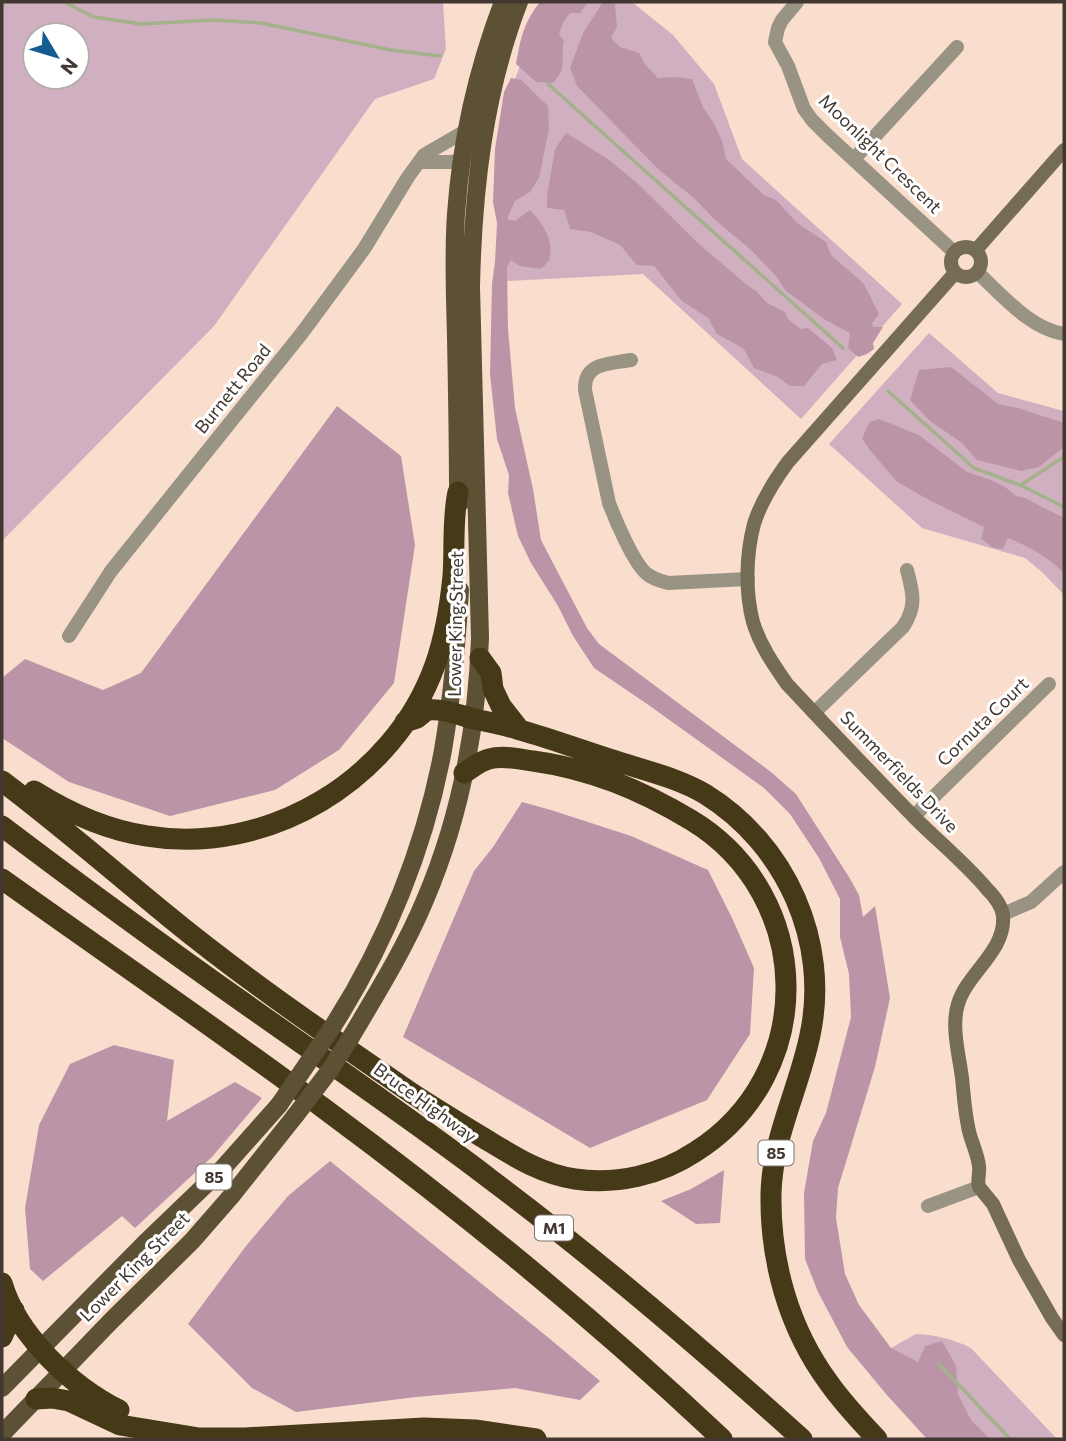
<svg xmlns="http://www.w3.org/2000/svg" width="1066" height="1441" viewBox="0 0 1066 1441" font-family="Commissioner,sans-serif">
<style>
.green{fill:#d0b0c0;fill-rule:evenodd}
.forest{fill:#bc94a8}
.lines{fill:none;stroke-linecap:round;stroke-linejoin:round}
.stream{stroke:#a4b18b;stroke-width:3.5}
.street{stroke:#999383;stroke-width:14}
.secondary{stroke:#756c55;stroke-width:14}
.primary{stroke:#5c5134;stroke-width:18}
.highway{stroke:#463917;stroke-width:21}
.primary-bridge{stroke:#5c5134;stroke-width:18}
.labels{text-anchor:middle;stroke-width:6;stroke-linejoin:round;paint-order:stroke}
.shield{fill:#fff;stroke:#7b746f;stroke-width:2}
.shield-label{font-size:16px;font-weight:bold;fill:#433831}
.street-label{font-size:18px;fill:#433831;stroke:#fff}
</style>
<rect width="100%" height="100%" fill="#f9decd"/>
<!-- green -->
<path class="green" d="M 2,2 L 443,2 L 446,49 L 434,79 L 375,99 L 214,326 L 2,541 ZM 35,35 L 77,35 L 77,77 L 35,77 Z
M 545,2 L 632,2 L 673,35 L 714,84 L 742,159 L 902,304 L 801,419 L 643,274 L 506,281 L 494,185 L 515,79 Z
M 929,333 L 998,393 L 1064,411 L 1064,595 L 1043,573 L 1025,558 L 922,528 L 829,444 Z
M 916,1334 C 936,1335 953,1339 971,1348 L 1057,1439 L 977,1439 L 891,1348 Z"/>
<!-- forest -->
<path class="forest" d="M 540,2 L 588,2 L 580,13 L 570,13 L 564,21 L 559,34 L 564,41 C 560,59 568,67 553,83 L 536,82 L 516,64 C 521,37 523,24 540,2 Z
M 603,2 L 611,2 L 615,4 L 617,27 L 611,38 L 620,47 L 639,53 L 645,64 L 658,78 L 675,77 L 692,79 L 703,107 L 713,122 L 722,140 L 726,159 L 764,195 L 776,200 L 797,223 L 826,242 L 831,255 L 864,284 L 879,314 L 872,323 L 873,327 L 883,327 L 873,343 L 874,349 L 867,354 L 858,357 L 848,348 L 850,333 L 827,321 L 786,291 L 776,276 L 750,249 L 715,220 L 694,198 L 659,170 L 577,86 L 570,68 L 583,33 Z
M 511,78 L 521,80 L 548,106 L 549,129 L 539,178 L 530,192 L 515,201 L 507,219 L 515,221 L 530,210 C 542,222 555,241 549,260 C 548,262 543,267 541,269 L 520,266 L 511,260 L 507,267 L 508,329 L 515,408 L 533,489 L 541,540 L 587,628 L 599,644 L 771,772 L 796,794 L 849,877 L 859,895 L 863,917 L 875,906 L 890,998 L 875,1067 L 838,1188 L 836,1218 L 845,1274 L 859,1305 L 891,1348 L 918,1362 L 925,1346 L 942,1341 L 956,1366 L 958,1394 L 971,1420 L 990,1439 L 927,1439 L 886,1394 L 847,1347 L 818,1292 L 805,1259 L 804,1193 L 813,1141 L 826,1113 L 851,1017 L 849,974 L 840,937 L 840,899 L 819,858 L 790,814 L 764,788 L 650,706 L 594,668 L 573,636 L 558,606 L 531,563 L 518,536 L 508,493 L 509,475 L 497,439 L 490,374 L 492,284 L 495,262 L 497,223 L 493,202 L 495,149 L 504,92 Z
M 566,133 L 608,159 L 636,182 L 699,244 L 748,286 L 756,291 L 767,303 L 785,312 L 788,319 L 801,329 L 808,328 L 832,348 L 837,360 L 822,364 L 804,386 L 790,386 L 776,376 L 754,368 L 744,349 L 717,334 L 708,318 L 682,301 L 654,266 L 637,265 L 620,245 L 591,232 L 570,229 L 564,210 L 547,208 L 547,196 L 555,149 Z
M 951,367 L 998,404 L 1018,408 L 1064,423 L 1064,447 L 1039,467 L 1021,471 L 977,460 L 962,443 L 930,421 L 910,400 L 919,370 Z
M 337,406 L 401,456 L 415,545 L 394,683 L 339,750 L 275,790 L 170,816 L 69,782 L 2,738 L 2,678 L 25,659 L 103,690 L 141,673 Z
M 879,419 L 919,435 L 967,472 L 991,480 L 1005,487 L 1016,496 L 1025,498 L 1064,518 L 1064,573 C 1047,556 1030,547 1008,538 L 1003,549 L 994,548 L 981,539 L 984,527 L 929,500 L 896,481 L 869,449 L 862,438 L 870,422 Z
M 522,802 L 551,810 L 631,836 L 708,870 L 733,920 L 754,968 L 750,1034 L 707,1100 L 590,1148 L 403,1037 L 474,871 L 493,847 Z
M 114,1045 L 174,1060 L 167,1121 L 235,1082 L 262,1098 L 212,1157 L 135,1228 L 122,1216 L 43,1281 L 30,1269 L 25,1208 L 39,1125 L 70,1064 Z
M 330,1161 L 550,1339 L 600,1381 L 580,1400 L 515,1388 L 416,1397 L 296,1412 L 252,1388 L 188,1324 L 246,1246 L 288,1196 Z
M 724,1170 L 720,1223 L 696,1224 L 661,1201 L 691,1189 Z"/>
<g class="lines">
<!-- stream -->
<path class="stream" d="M 64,2 L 94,17 L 141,24 L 214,20 L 261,23 L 391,50 L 440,56
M 548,84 L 843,348
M 888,391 L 974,468 L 1020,485 L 1064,507
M 1022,484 L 1064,457
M 939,1364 L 1010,1439"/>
<!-- street -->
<path class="street" d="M 797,2 L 782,20 L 778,28 L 775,42 L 788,66 L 804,109 L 812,120 L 827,135 L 954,252
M 854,159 L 957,47
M 420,162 L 449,162 L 462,161 L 468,155
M 977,272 C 1002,295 1029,328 1064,334
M 631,360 C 609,364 584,362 585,390 L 609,503 C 615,519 634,564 647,574 C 653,579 661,581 668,583 L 748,579
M 69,636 L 111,571 L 302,333 L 364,249 L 408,177 L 424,155 L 467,130
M 814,713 L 903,627 C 917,606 913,593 907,570
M 914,816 L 1049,684
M 1003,914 L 1031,902 L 1064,872
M 928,1206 L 979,1187"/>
<!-- secondary -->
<path class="secondary" d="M951 262a15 15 0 1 1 30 0a15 15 0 1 1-30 0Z
M 976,250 L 1064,150
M 955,273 L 788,462 C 774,481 761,501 754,524 C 746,554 745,592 753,622 C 760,645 773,664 787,684 C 829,729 872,774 915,818 C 939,842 965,863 987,889 C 994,896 1002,906 1003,916 C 1006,951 967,973 958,1004 C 951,1027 959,1054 962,1078 C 964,1097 965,1117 970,1135 C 973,1145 978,1156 979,1166 C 980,1173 977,1180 979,1187 L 993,1204 L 1019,1260 L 1052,1318 L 1064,1335"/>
<!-- primary -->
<path class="primary" d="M 460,503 L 458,492 C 458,440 457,389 456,337 C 455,296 453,255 456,214 C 461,142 477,70 503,2
M 333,1026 C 386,943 425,847 443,750 C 452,697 457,643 460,590
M 351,1037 C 377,993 405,948 425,900 C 460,818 477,727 480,638 L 471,287 C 473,190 484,93 519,2
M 2,1388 L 144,1244 L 223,1168 L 279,1105
M 2,1434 L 111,1321 L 192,1241 L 233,1194 L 295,1116"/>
<!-- highway -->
<path class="highway" d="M 480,658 L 491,673 L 493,689 L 501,706 L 519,729
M 405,722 L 417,718 L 427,710 C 443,708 459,715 474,719 C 489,722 505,725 520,730 C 552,739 584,751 616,761 C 646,771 678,778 705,794 C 786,844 830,942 810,1035 C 799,1089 772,1138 771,1194 C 770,1262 789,1329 829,1383 C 843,1403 860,1421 877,1439
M 2,781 C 59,824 113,871 168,916 C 246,980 330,1037 413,1094 C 436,1109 459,1123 482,1137 C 512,1155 540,1174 575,1179 C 617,1185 660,1175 695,1152 C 819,1074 815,895 691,820 C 641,790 591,769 533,761 C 519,759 503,755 489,759 C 480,761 472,768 464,773
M 34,791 C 69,813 106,830 147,836 C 268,856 394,780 435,665 C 445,637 450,606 453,576 C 455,548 452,520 458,492
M 2,826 C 85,889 169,950 254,1010 C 333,1066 413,1120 490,1179 C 598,1260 701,1348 802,1439
M 2,879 C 110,956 220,1031 326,1110 C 464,1212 597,1321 722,1439
M 2,1283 C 17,1335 71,1386 119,1410
M 2,1337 L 14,1310
M 36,1399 L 52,1398 L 69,1401 L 120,1425 L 199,1438 L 245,1438 L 424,1428 L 475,1430 L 536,1439"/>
<!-- primary-bridge -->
<path class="primary-bridge" d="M 279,1105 L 333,1026
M 295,1116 L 330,1070 L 351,1037"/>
</g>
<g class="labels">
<!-- shield labels -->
<g class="shield">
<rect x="758.5" y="1140.5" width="35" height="25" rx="5"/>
<rect x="196.5" y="1164.5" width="35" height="25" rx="5"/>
<rect x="535" y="1215.5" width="38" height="25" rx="5"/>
</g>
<g class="shield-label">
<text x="776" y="1159">85</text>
<text x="214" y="1183">85</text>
<text x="554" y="1234">M1</text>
</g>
<!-- street labels -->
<g class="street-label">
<text transform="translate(880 154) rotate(44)" y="6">Moonlight Crescent</text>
<text transform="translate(233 389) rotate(-51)" y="6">Burnett Road</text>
<text transform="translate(456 624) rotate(-89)" y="6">Lower King Street</text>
<text transform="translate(983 722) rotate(-44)" y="6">Cornuta Court</text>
<text transform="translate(899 772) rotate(46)" y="6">Summerfields Drive</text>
<text transform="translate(425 1103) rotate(36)" y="6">Bruce Highway</text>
<text transform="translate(135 1267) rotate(-45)" y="6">Lower King Street</text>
</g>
</g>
<!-- border -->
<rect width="1066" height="1441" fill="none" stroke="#433831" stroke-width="7"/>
<!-- north arrow -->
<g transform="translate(56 56) rotate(128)"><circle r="33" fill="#ffffff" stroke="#b4afad" stroke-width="2"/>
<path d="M0-5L12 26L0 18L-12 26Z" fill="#155d91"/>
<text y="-10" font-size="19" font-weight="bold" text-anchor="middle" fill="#433831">N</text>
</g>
</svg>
